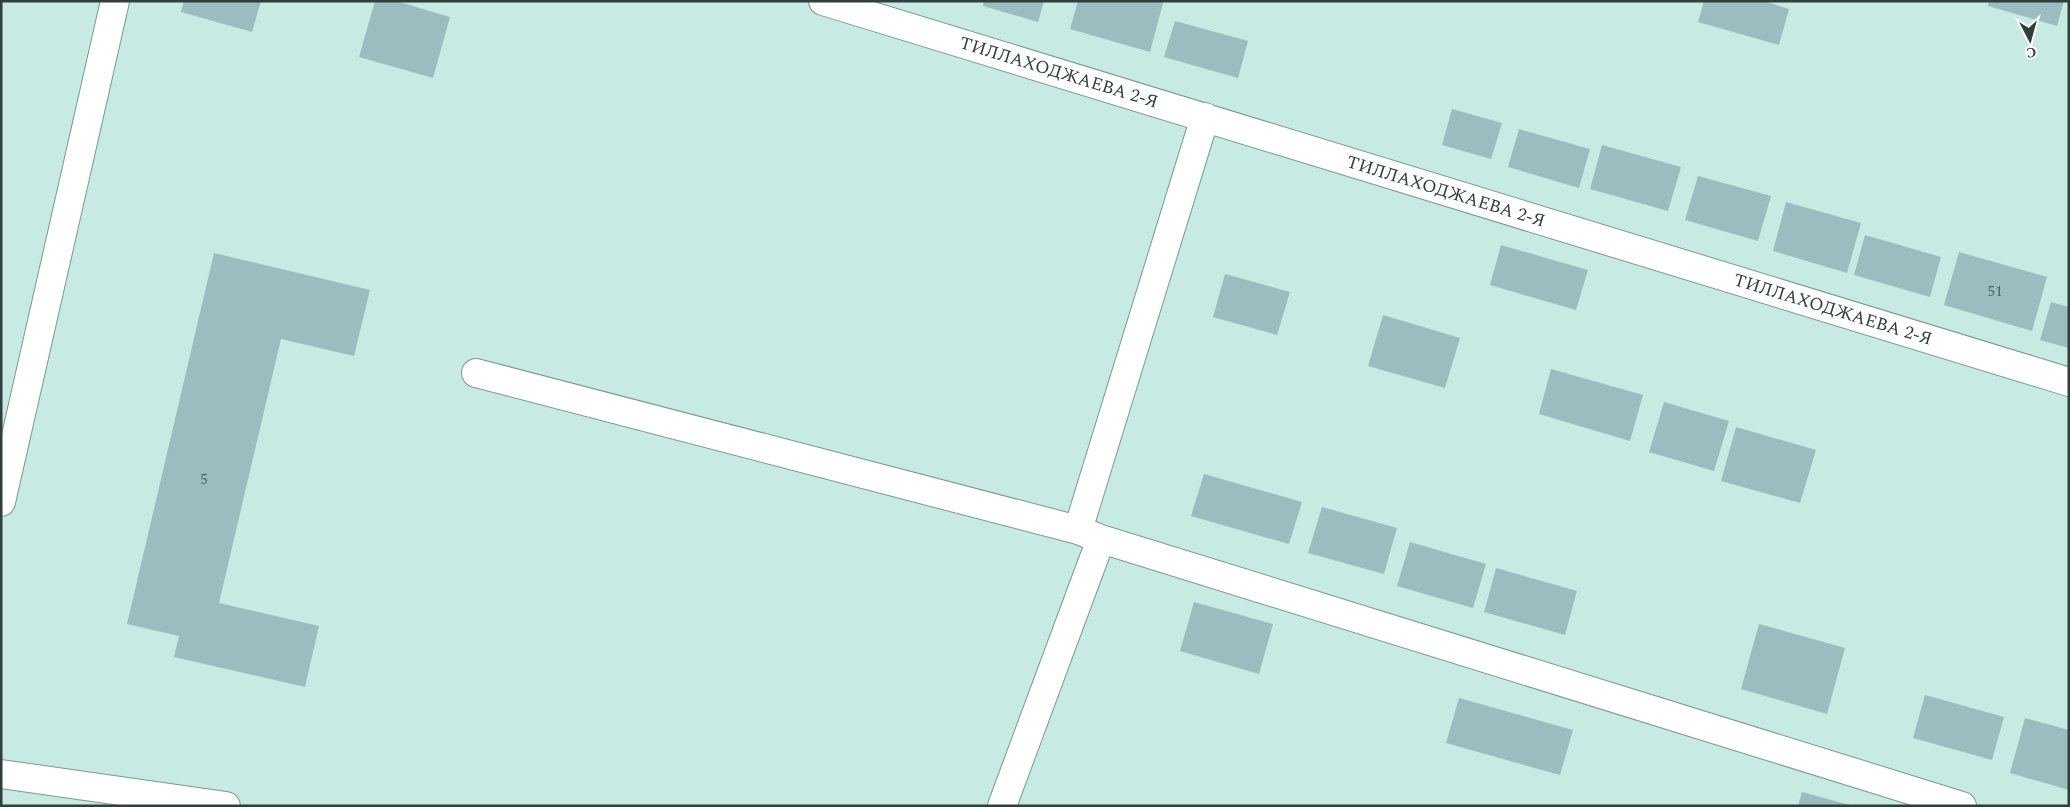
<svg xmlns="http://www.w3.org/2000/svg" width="2070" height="807" viewBox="0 0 2070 807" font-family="Spectral,serif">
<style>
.building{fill:#9abebf}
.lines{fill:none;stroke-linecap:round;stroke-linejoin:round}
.minor-casing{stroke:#799a93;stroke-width:30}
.minor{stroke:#fff;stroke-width:28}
.labels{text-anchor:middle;stroke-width:4.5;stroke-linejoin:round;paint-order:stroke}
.number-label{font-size:15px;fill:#4b5f5d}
.street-label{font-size:18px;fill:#313f3c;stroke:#fff}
</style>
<rect width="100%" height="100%" fill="#c7eae2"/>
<!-- building -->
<path class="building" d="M 184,1 L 261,1 L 252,32 L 181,12 Z
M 375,1 L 396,1 L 450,17 L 433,78 L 359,57 Z
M 984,1 L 1044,1 L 1038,22 L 983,6 Z
M 1078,1 L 1157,1 L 1163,3 L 1150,52 L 1070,29 Z
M 1704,1 L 1764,1 L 1789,9 L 1779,45 L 1698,22 Z
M 1989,1 L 2064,1 L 2057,26 L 1988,6 Z
M 1175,21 L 1248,41 L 1238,78 L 1164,57 Z
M 1452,109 L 1502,123 L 1491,159 L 1442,145 Z
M 1519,129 L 1590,149 L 1579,188 L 1508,167 Z
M 1602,145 L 1681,167 L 1668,211 L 1590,189 Z
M 1698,176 L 1771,196 L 1758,241 L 1685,220 Z
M 1786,202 L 1861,223 L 1847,273 L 1773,251 Z
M 1865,235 L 1941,257 L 1930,297 L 1854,275 Z
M 1501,245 L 1588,270 L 1576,310 L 1490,285 Z
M 1959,252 L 2047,277 L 2032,331 L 1944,305 Z
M 214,253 L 370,290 L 354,356 L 281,339 L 219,603 L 319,626 L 305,687 L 174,657 L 179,636 L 127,624 Z
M 1225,274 L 1290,292 L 1277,335 L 1213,317 Z
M 2051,302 L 2069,307 L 2069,348 L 2040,340 Z
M 1383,315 L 1460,338 L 1445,388 L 1368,366 Z
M 1551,369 L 1643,395 L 1630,441 L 1539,414 Z
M 1664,402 L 1729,421 L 1714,471 L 1649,452 Z
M 1736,427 L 1816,450 L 1800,503 L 1721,481 Z
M 1204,474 L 1302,502 L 1289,544 L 1191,516 Z
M 1322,507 L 1397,528 L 1384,574 L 1308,553 Z
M 1410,542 L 1486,564 L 1473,608 L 1397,586 Z
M 1496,568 L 1577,591 L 1565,635 L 1484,612 Z
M 1194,602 L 1273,624 L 1259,674 L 1180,651 Z
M 1759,624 L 1845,648 L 1827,714 L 1741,689 Z
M 1925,695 L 2004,717 L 1992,760 L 1913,738 Z
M 1459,698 L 1573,730 L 1560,775 L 1446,743 Z
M 2025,718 L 2069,730 L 2069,790 L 2010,773 Z
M 1802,792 L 1850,805 L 1850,806 L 1798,806 Z"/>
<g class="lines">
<!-- minor casing -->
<g class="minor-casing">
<path id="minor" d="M 823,1 L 2069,382
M 476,373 L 1078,530 L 1101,539 L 1962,806
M 1,502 L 115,1
M 1078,530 L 1205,117
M 1,774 L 226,806
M 1002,806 L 1101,539"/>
</g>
<!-- minor -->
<use href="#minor" class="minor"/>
</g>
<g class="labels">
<!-- number labels -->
<g class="number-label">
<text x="1995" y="296">51</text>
<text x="204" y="484">5</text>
</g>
<!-- street labels -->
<g class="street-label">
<text transform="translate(1059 72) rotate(17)" y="6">ТИЛЛАХОДЖАЕВА 2-Я</text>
<text transform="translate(1446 191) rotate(17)" y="6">ТИЛЛАХОДЖАЕВА 2-Я</text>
<text transform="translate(1833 309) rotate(17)" y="6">ТИЛЛАХОДЖАЕВА 2-Я</text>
</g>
</g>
<!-- border -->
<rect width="2070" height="807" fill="none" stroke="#313f3c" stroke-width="5"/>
<!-- north arrow -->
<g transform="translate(2030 40) rotate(174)" stroke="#ffffff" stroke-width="4" paint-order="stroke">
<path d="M0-4L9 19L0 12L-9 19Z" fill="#313f3c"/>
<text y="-8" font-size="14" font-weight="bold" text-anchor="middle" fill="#313f3c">С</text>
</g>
</svg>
